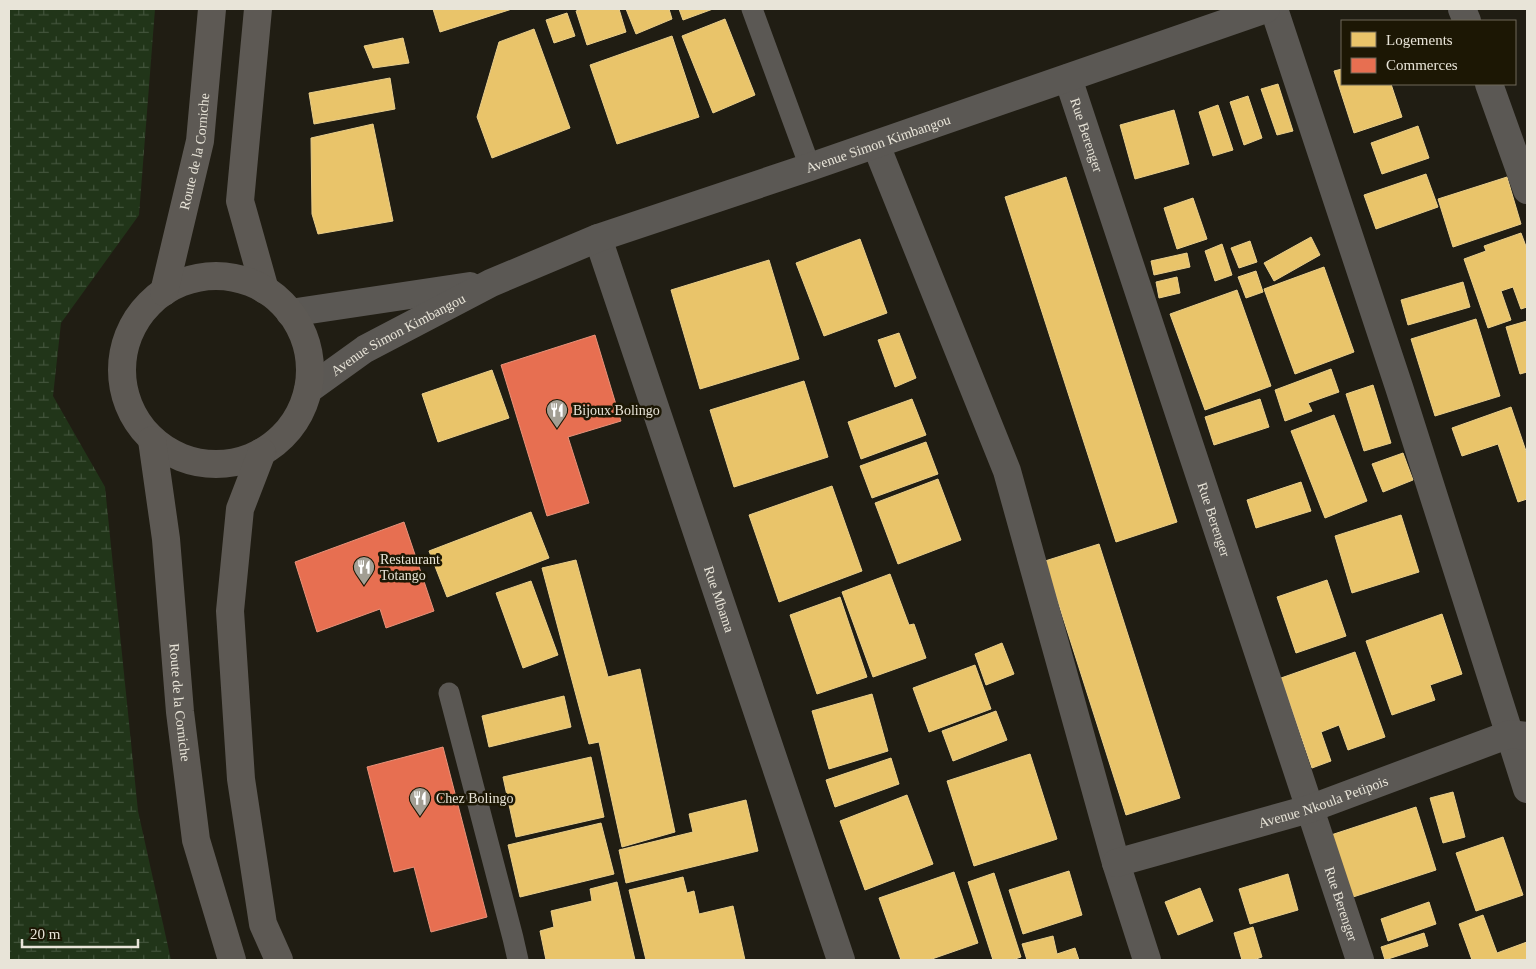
<svg xmlns="http://www.w3.org/2000/svg" width="1536" height="969" viewBox="0 0 1536 969" font-family="Georgia,serif">
<style>
.wetland{fill:url(#wetland-marsh)}
.homes{fill:#e9c46a;stroke:#e9ce8b}
.shops{fill:#e76f51;stroke:#e7927a}
.lines{fill:none;stroke-linecap:round;stroke-linejoin:round}
.service{stroke:#5b5854;stroke-width:21}
.minor{stroke:#5b5854;stroke-width:28}
.secondary{stroke:#5d5954;stroke-width:28}
.labels{text-anchor:middle;stroke-width:5;stroke-linejoin:round;paint-order:stroke}
.street-label{font-size:14px;fill:#e8e4d8;stroke:#1c1704}
.poi-label{font-size:14px;fill:#e8e4d8;stroke:#1c1704;text-anchor:start}
</style>
<defs>
<pattern id="wetland-marsh" width="20" height="14" patternUnits="userSpaceOnUse" patternTransform="scale(1.25)"><rect width="20" height="14" fill="#213519"/><path d="M1 5h8M5 5V1M11 12h8M15 12V8" fill="none" stroke="#41523a"/></pattern>
</defs>
<rect width="100%" height="100%" fill="#201d13"/>
<!-- wetland -->
<path class="wetland" d="M 9,9 L 155,9 L 139,215 L 61,323 L 53,396 L 105,487 L 138,811 L 171,960 L 9,960 Z"/>
<!-- homes -->
<path class="homes" d="M 433,9 L 512,9 L 440,32 Z
M 582,9 L 619,9 L 626,32 L 587,45 L 576,11 Z
M 626,9 L 669,9 L 672,19 L 636,34 Z
M 679,9 L 713,9 L 683,20 Z
M 567,13 L 575,36 L 554,43 L 546,20 Z
M 725,19 L 755,95 L 713,113 L 682,36 Z
M 534,29 L 570,128 L 492,158 L 477,117 L 499,42 Z
M 672,36 L 699,117 L 617,144 L 590,65 Z
M 403,38 L 409,63 L 373,68 L 364,46 Z
M 1342,69 L 1342,84 L 1391,84 L 1402,117 L 1354,133 L 1334,71 Z
M 390,78 L 395,109 L 314,124 L 309,93 Z
M 1278,84 L 1293,131 L 1277,135 L 1261,89 Z
M 1248,96 L 1262,138 L 1244,145 L 1230,102 Z
M 1218,105 L 1233,150 L 1213,156 L 1199,112 Z
M 1174,110 L 1189,164 L 1135,179 L 1120,125 Z
M 373,124 L 393,221 L 318,234 L 312,214 L 311,138 Z
M 1418,126 L 1429,158 L 1382,174 L 1371,143 Z
M 1426,174 L 1438,207 L 1376,229 L 1364,195 Z
M 1066,177 L 1177,522 L 1116,542 L 1005,197 Z
M 1507,177 L 1521,224 L 1453,247 L 1438,199 Z
M 1193,198 L 1207,239 L 1177,249 L 1164,208 Z
M 1521,233 L 1527,249 L 1527,307 L 1521,309 L 1513,287 L 1501,291 L 1511,320 L 1488,328 L 1464,259 L 1486,251 L 1484,246 Z
M 1311,237 L 1320,255 L 1274,281 L 1264,263 Z
M 860,239 L 887,313 L 824,336 L 796,263 Z
M 1250,241 L 1257,262 L 1239,268 L 1231,248 Z
M 1222,244 L 1232,275 L 1215,281 L 1205,251 Z
M 1187,253 L 1190,267 L 1154,275 L 1151,261 Z
M 769,260 L 799,359 L 700,389 L 671,290 Z
M 1324,267 L 1354,352 L 1295,374 L 1264,289 Z
M 1256,271 L 1263,292 L 1246,298 L 1238,277 Z
M 1177,277 L 1180,293 L 1159,298 L 1156,282 Z
M 1463,282 L 1470,307 L 1408,325 L 1401,300 Z
M 1237,290 L 1271,386 L 1205,410 L 1170,314 Z
M 1476,319 L 1500,396 L 1435,416 L 1411,339 Z
M 1527,321 L 1527,372 L 1520,374 L 1506,327 Z
M 899,333 L 916,378 L 895,387 L 878,340 Z
M 1331,369 L 1339,392 L 1308,403 L 1312,411 L 1285,421 L 1275,390 Z
M 492,370 L 509,418 L 438,442 L 422,394 Z
M 804,381 L 828,457 L 734,487 L 710,410 Z
M 1373,385 L 1391,443 L 1364,451 L 1346,394 Z
M 912,399 L 926,435 L 861,459 L 848,422 Z
M 1260,399 L 1269,427 L 1214,445 L 1205,417 Z
M 1511,407 L 1527,454 L 1527,499 L 1518,502 L 1498,444 L 1462,456 L 1452,428 Z
M 1334,415 L 1367,501 L 1325,518 L 1291,431 Z
M 926,442 L 938,474 L 872,498 L 860,466 Z
M 1403,453 L 1413,480 L 1383,492 L 1372,464 Z
M 938,479 L 961,540 L 898,564 L 875,503 Z
M 1301,482 L 1311,511 L 1256,528 L 1247,500 Z
M 832,486 L 862,571 L 779,602 L 749,515 Z
M 531,512 L 549,558 L 447,597 L 429,551 Z
M 1401,515 L 1419,572 L 1352,593 L 1335,536 Z
M 1099,544 L 1180,798 L 1126,815 L 1045,561 Z
M 576,560 L 608,677 L 640,669 L 675,832 L 622,847 L 599,742 L 589,744 L 542,568 Z
M 890,574 L 909,625 L 914,624 L 926,658 L 873,677 L 842,592 Z
M 1327,580 L 1346,636 L 1296,653 L 1277,597 Z
M 531,581 L 558,655 L 523,668 L 496,593 Z
M 840,597 L 867,677 L 817,694 L 790,615 Z
M 1442,614 L 1462,674 L 1430,685 L 1435,700 L 1392,715 L 1366,641 Z
M 1002,643 L 1014,674 L 986,685 L 975,654 Z
M 1355,652 L 1385,737 L 1348,750 L 1339,725 L 1321,732 L 1331,761 L 1312,768 L 1281,678 Z
M 975,665 L 991,709 L 929,732 L 913,688 Z
M 872,694 L 888,751 L 829,769 L 812,711 Z
M 564,696 L 571,727 L 489,747 L 482,716 Z
M 996,711 L 1007,740 L 953,761 L 942,731 Z
M 1030,754 L 1057,839 L 974,866 L 947,781 Z
M 591,757 L 604,817 L 516,837 L 503,777 Z
M 891,758 L 899,784 L 835,807 L 826,780 Z
M 1453,792 L 1465,837 L 1443,843 L 1430,798 Z
M 907,795 L 933,864 L 865,890 L 840,821 Z
M 746,800 L 758,851 L 626,883 L 619,850 L 693,832 L 689,814 Z
M 1416,807 L 1436,870 L 1350,898 L 1331,835 Z
M 601,823 L 614,874 L 520,897 L 508,845 Z
M 1503,837 L 1523,895 L 1476,911 L 1456,853 Z
M 1069,871 L 1082,915 L 1023,934 L 1009,890 Z
M 954,872 L 978,943 L 929,960 L 901,960 L 879,898 Z
M 994,873 L 1021,957 L 1012,960 L 993,960 L 968,882 Z
M 1288,874 L 1298,910 L 1250,924 L 1239,889 Z
M 683,877 L 687,893 L 694,891 L 699,914 L 733,906 L 745,960 L 646,960 L 629,890 Z
M 617,882 L 635,960 L 544,960 L 546,960 L 540,931 L 554,927 L 551,911 L 592,901 L 590,889 Z
M 1200,888 L 1213,921 L 1178,935 L 1165,902 Z
M 1429,902 L 1436,924 L 1388,941 L 1381,919 Z
M 1483,915 L 1497,953 L 1527,942 L 1527,960 L 1472,960 L 1459,924 Z
M 1253,927 L 1262,957 L 1253,960 L 1242,960 L 1234,933 Z
M 1424,933 L 1428,946 L 1385,960 L 1381,947 Z
M 1053,936 L 1057,954 L 1075,948 L 1079,960 L 1027,960 L 1022,944 Z"/>
<!-- shops -->
<path class="shops" d="M 595,335 L 621,421 L 568,437 L 589,503 L 547,516 L 501,365 Z
M 404,522 L 434,611 L 386,628 L 380,609 L 317,632 L 295,562 Z
M 443,747 L 487,917 L 431,932 L 414,867 L 394,872 L 367,767 Z"/>
<g class="lines">
<!-- service -->
<path class="service" d="M 752,9 L 810,167
M 449,693 L 513,938 L 518,960"/>
<!-- minor -->
<g class="minor">
<path d="M 1274,9 L 1399,387 L 1527,789"/>
<path d="M 1462,9 L 1467,21"/>
<path id="s1" d="M 1068,78 L 1360,960"/>
<path d="M 1489,84 L 1527,190"/>
<path d="M 876,145 L 1007,471 L 1116,863 L 1147,960"/>
<path id="s2" d="M 598,238 L 841,960"/>
<path d="M 290,313 L 470,286"/>
<path id="s3" d="M 308,390 L 365,349 L 491,283 L 598,238 L 810,167 L 1266,9"/>
<path id="s4" d="M 1116,863 L 1309,809 L 1510,734 L 1527,736"/>
</g>
<!-- secondary -->
<g class="secondary">
<path d="M 258,9 L 240,201 L 265,290"/>
<circle cx="216" cy="370" r="94"/>
<path id="s5" d="M 164,292 L 200,141 L 212,9"/>
<path id="s6" d="M 152,440 L 166,539 L 180,712 L 196,840 L 232,960"/>
<path d="M 262,452 L 240,509 L 230,611 L 241,779 L 263,924 L 279,960"/>
</g>
</g>
<!-- icons -->
<defs>
<g id="restaurant-pin" transform="scale(1.125)"><path d="M0 17L-7.5 6A9.5 9.5 0 1 1 7.5 6Z" fill="#a29e93" stroke="#1c1704"/><path d="M-5-6h1v4h1v-4h1v4h1v-4h1v5L-1.5 .5V6h-2V.5L-5-1ZM5-6V6H3V1.5H1.5Q1.5-4 5-6Z" fill="#fff"/></g>
</defs>
<g fill-rule="evenodd">
<use href="#restaurant-pin" x="557" y="410"/>
<use href="#restaurant-pin" x="364" y="567"/>
<use href="#restaurant-pin" x="420" y="798"/>
</g>
<g class="labels">
<!-- street labels -->
<g class="street-label">
<text dy="5" stroke="none"><textPath href="#s1" startOffset="60">Rue Berenger</textPath></text>
<text dy="5" stroke="none"><textPath href="#s3" startOffset="624">Avenue Simon Kimbangou</textPath></text>
<text dy="5" stroke="none"><textPath href="#s5" startOffset="144">Route de la Corniche</textPath></text>
<text dy="5" stroke="none"><textPath href="#s3" startOffset="106">Avenue Simon Kimbangou</textPath></text>
<text dy="5" stroke="none"><textPath href="#s1" startOffset="465">Rue Berenger</textPath></text>
<text dy="5" stroke="none"><textPath href="#s2" startOffset="381">Rue Mbama</textPath></text>
<text dy="5" stroke="none"><textPath href="#s6" startOffset="264">Route de la Corniche</textPath></text>
<text dy="5" stroke="none"><textPath href="#s4" startOffset="216">Avenue Nkoula Petipois</textPath></text>
<text dy="5" stroke="none"><textPath href="#s1" startOffset="870">Rue Berenger</textPath></text>
</g>
<!-- poi labels -->
<g class="poi-label">
<text x="573" y="415">Bijoux Bolingo</text>
<text x="380" y="564">Restaurant<tspan x="380" dy="16">Totango</tspan></text>
<text x="436" y="803">Chez Bolingo</text>
</g>
</g>
<!-- border -->
<rect width="1536" height="969" fill="none" stroke="#e8e4d8" stroke-width="20"/>
<!-- legend -->
<rect x="1341" y="20" width="175" height="65" fill="#1c1704" stroke="#6e6959"/>
<rect x="1351" y="32" width="25" height="15" fill="#e9c46a" stroke="#6e6959"/>
<text x="1386" y="45" font-size="15" fill="#e8e4d8">Logements</text>
<rect x="1351" y="58" width="25" height="15" fill="#e76f51" stroke="#6e6959"/>
<text x="1386" y="70" font-size="15" fill="#e8e4d8">Commerces</text>
<!-- scale -->
<path d="M22 939v8h116v-8" fill="none" stroke="#e8e4d8" stroke-width="2.5"/>
<text x="30" y="939" font-size="15" fill="#e8e4d8" stroke="#1c1704" stroke-width="4" paint-order="stroke">20 m</text>
</svg>
